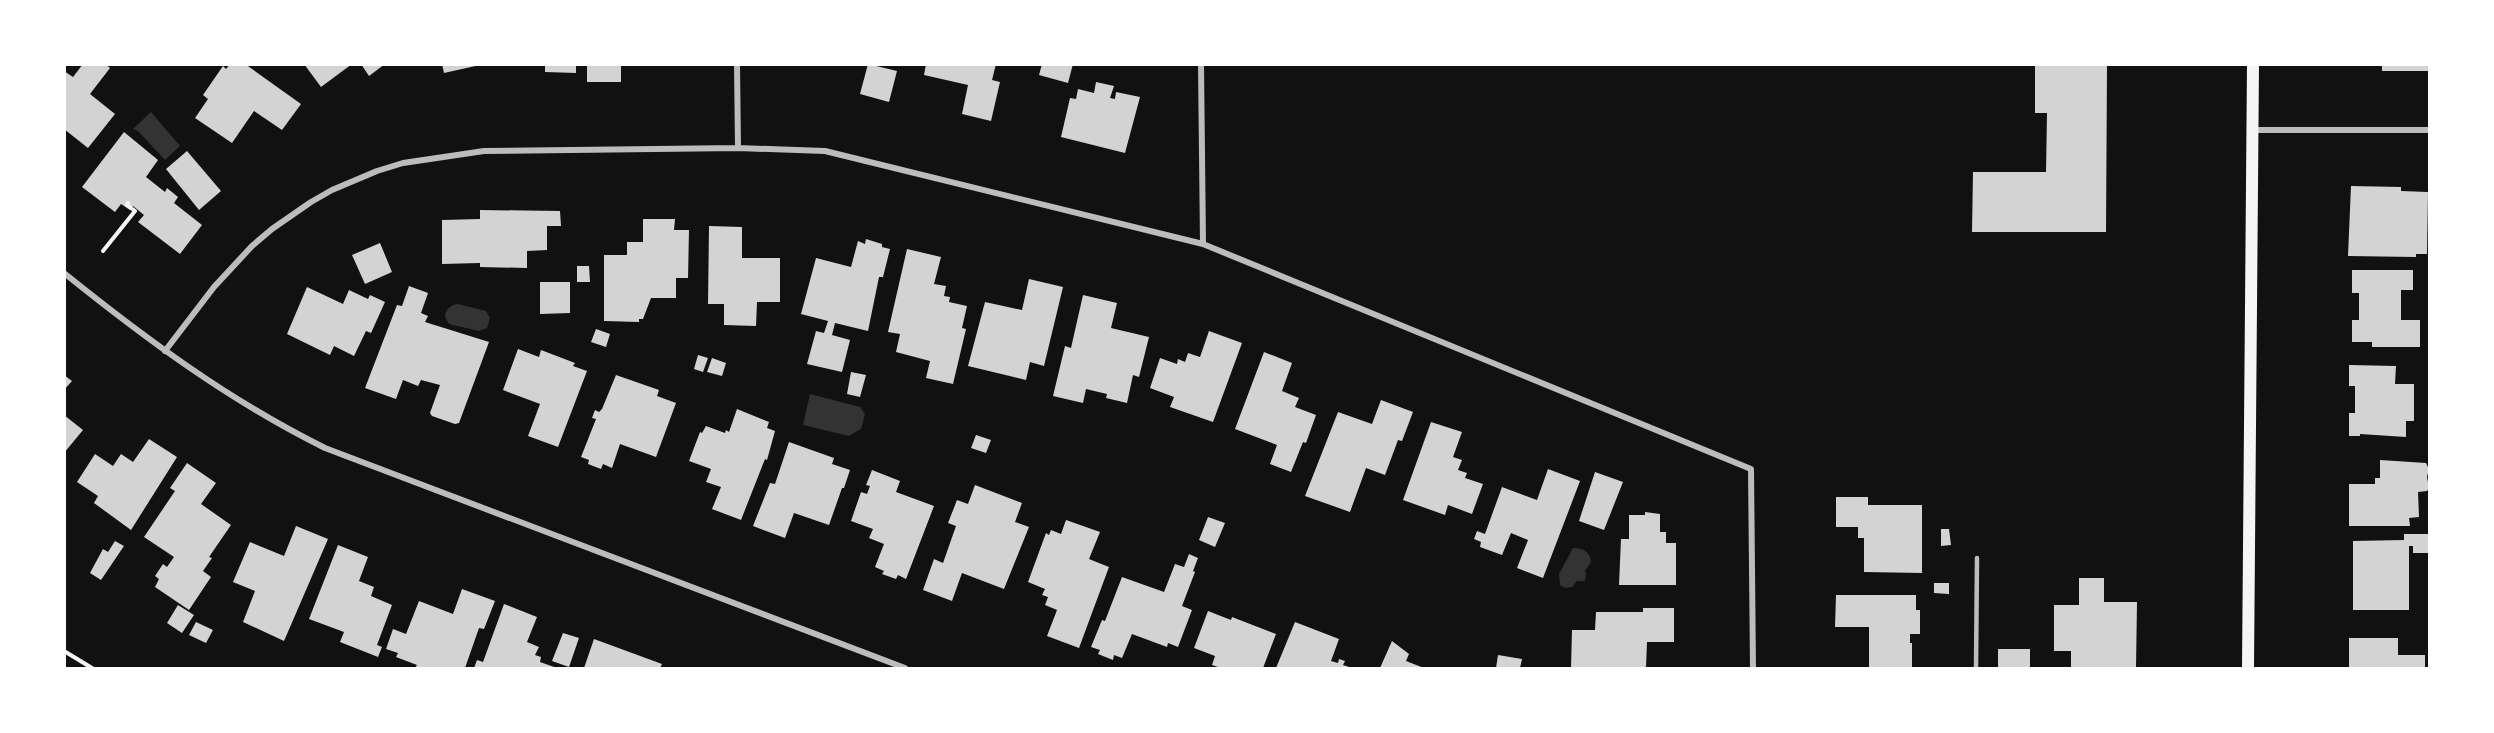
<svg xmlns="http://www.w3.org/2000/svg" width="2494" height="733" viewBox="0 0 2494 733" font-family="'Nunito Sans',sans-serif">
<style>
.water{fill:#333}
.building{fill:#d3d3d3}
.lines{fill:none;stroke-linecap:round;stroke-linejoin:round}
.path{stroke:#f5f5f5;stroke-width:4}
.service{stroke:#bcbcbc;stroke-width:4.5}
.minor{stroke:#bcbcbc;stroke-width:6}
.secondary{stroke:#f5f5f5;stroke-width:12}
</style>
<rect width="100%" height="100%" fill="#111"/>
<!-- water -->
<path class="water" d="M 151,112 L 180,146 L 165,160 L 138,131 L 133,129 Z
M 458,304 L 486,311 L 490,318 L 487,328 L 479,331 L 449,324 L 445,317 C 445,310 450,305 458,304 Z
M 810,394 L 860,407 L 865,414 L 861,429 L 849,436 L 803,425 Z
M 1573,548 C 1583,548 1590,551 1591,562 L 1585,571 L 1586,574 L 1585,581 L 1577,581 L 1572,587 L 1566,588 L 1560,585 L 1559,574 Z"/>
<!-- building -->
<path class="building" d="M 83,64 L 105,64 L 110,68 L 90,94 L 115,114 L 88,148 L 64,129 L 64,71 L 73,77 Z
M 230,64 L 245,64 L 301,104 L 282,130 L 254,111 L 232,143 L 195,118 L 208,99 L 203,95 L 223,66 L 226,69 Z
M 304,64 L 352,64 L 321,87 Z
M 361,64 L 385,64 L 369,76 Z
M 442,64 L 480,64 L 480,65 L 444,73 Z
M 545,64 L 576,64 L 576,73 L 545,72 Z
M 587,64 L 621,64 L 621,82 L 587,82 Z
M 868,64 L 897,71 L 889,102 L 860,94 Z
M 926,64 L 996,64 L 992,80 L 1000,82 L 991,121 L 962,114 L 968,85 L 924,75 Z
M 1042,64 L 1073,64 L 1068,83 L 1039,75 Z
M 2035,64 L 2107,64 L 2106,232 L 1972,232 L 1973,172 L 2046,172 L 2047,113 L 2035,113 Z
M 2382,64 L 2430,64 L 2430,71 L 2382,71 Z
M 1096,82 L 1114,86 L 1110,98 L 1115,99 L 1116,92 L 1140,97 L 1125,153 L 1061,137 L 1070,98 L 1076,99 L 1078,89 L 1094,93 Z
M 124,132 L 158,160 L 146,177 L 165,192 L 167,188 L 178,197 L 174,203 L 202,225 L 180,254 L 138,222 L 144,215 L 133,206 L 130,210 L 121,204 L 115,212 L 82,187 Z
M 187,151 L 221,191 L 199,210 L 166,169 Z
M 2351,186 L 2401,187 L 2401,191 L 2428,192 L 2427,254 L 2416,254 L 2416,257 L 2348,256 Z
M 480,210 L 560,211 L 561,226 L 547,226 L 547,250 L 527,251 L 527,268 L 480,267 L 480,263 L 442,264 L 442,220 L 480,219 Z
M 643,219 L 675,219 L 674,230 L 689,230 L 688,278 L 676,278 L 676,298 L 651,298 L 643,319 L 639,319 L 639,322 L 604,321 L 604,255 L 627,255 L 627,242 L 643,242 Z
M 709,226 L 742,227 L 742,258 L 780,258 L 780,302 L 757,302 L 756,326 L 724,325 L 724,304 L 708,304 Z
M 866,239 L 882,244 L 882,247 L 890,249 L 883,277 L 879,277 L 868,331 L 835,323 L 832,335 L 850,340 L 842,372 L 807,364 L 816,331 L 824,333 L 828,321 L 801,314 L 816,258 L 851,267 L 858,241 L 865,244 Z
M 380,243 L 392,272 L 365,284 L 352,255 Z
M 907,249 L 941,257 L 934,284 L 946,286 L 944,296 L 950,297 L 949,302 L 967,306 L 962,328 L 966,329 L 953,384 L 926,378 L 930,361 L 896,352 L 900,334 L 888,332 Z
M 577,266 L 589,266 L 590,282 L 577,282 Z
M 2352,270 L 2413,270 L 2413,290 L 2401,290 L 2401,320 L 2420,320 L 2420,347 L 2372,347 L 2372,342 L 2352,342 L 2352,320 L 2359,320 L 2359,293 L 2352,293 Z
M 1029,279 L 1063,287 L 1044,366 L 1030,362 L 1026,380 L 968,366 L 985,302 L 1022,310 Z
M 540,282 L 570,282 L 570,313 L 540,314 Z
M 409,286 L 428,293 L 421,313 L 428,316 L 425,322 L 489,342 L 459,423 L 455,424 L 432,416 L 430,413 L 440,385 L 421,380 L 418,386 L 403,380 L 396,399 L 365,388 L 397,305 L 402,306 Z
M 307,287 L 343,304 L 349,290 L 368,299 L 370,295 L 385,302 L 371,333 L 366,331 L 354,356 L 334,346 L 330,355 L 287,334 Z
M 1083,295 L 1117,303 L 1111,328 L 1149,337 L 1139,377 L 1133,375 L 1127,403 L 1106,398 L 1107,394 L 1086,389 L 1083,403 L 1053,396 L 1065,346 L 1071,348 Z
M 596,329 L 610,334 L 606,347 L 591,342 Z
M 1209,331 L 1242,343 L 1213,422 L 1170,407 L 1174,397 L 1150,388 L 1160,358 L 1177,364 L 1178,359 L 1185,362 L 1188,353 L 1200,357 Z
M 518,349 L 539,357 L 541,350 L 575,363 L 573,366 L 587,371 L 558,447 L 528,436 L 540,404 L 503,390 Z
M 1264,352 L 1292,363 L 1282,391 L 1299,398 L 1295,407 L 1316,415 L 1306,443 L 1303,442 L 1291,472 L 1270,464 L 1277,445 L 1235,429 Z
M 698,355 L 708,358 L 703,372 L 694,369 Z
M 712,358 L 726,363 L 722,376 L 707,372 Z
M 2349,365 L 2396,366 L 2395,384 L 2414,384 L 2414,421 L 2406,421 L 2406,437 L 2360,434 L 2360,436 L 2349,436 L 2349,413 L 2355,413 L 2355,386 L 2349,386 Z
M 851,372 L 866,375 L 860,397 L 847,394 Z
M 64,375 L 72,381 L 64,390 Z
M 616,375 L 659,390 L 657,396 L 676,403 L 656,457 L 620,444 L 612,468 L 603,464 L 601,469 L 588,464 L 589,460 L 581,457 L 596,419 L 592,418 L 595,410 L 599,412 L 602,409 Z
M 1381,400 L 1413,412 L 1402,441 L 1398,440 L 1385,475 L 1366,468 L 1350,512 L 1305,496 L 1338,412 L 1372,424 Z
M 737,409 L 769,422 L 767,428 L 775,431 L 767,460 L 765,459 L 741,520 L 712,509 L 721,487 L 706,482 L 711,469 L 689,461 L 700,432 L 702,433 L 706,426 L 725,433 L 726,430 L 729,432 Z
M 64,415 L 83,430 L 64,453 Z
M 1431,422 L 1462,432 L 1453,457 L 1462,460 L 1458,470 L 1467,473 L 1465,478 L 1483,484 L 1472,514 L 1448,505 L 1445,515 L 1403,500 Z
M 976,435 L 991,440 L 986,453 L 971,448 Z
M 149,439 L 177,457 L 131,530 L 94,503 L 98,496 L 77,482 L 95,454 L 113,466 L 121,454 L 133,462 Z
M 789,442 L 834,458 L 832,464 L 850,470 L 844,488 L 842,488 L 829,525 L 794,513 L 785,538 L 753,526 L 770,483 L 775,484 Z
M 2380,460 L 2426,463 L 2429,469 L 2427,477 L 2429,488 L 2427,491 L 2418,492 L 2419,517 L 2409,518 L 2410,526 L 2349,526 L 2349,484 L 2375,484 L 2375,478 L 2380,478 Z
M 187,463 L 216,483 L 201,504 L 231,525 L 209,557 L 212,558 L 203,571 L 211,577 L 189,610 L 155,587 L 159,579 L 155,576 L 163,564 L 167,567 L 174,557 L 144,537 L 175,491 L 170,488 Z
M 1548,469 L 1580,481 L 1543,578 L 1517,568 L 1528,540 L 1511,533 L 1502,555 L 1480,547 L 1481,542 L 1474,539 L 1477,531 L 1485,534 L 1502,487 L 1537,500 Z
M 872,470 L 900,481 L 896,492 L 934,506 L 906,579 L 898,575 L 896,579 L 882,574 L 884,571 L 875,567 L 884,544 L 869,538 L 873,529 L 851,521 L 861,492 L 867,494 L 870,486 L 866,485 Z
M 1595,472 L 1623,482 L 1604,530 L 1579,521 Z
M 975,485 L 1022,503 L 1015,522 L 1029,527 L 1004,589 L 962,573 L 952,601 L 923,590 L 934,559 L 943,563 L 956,526 L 948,523 L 957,500 L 968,504 Z
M 1836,497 L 1868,497 L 1868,505 L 1922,505 L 1922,573 L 1864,572 L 1864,538 L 1858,538 L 1858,527 L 1836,527 Z
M 1645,512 L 1660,514 L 1660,532 L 1666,532 L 1666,543 L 1676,543 L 1676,585 L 1619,585 L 1621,539 L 1629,539 L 1629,515 L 1645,515 Z
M 1208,517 L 1225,523 L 1215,547 L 1199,540 Z
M 1066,520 L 1100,532 L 1089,559 L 1109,567 L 1079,648 L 1047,636 L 1057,610 L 1045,605 L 1048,597 L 1042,595 L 1045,589 L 1028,582 L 1046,533 L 1049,535 L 1051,530 L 1061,534 Z
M 296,526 L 328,539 L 284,641 L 243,622 L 255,591 L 233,582 L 250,542 L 284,556 Z
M 1941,529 L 1949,529 L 1951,545 L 1941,546 Z
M 2404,534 L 2430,534 L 2430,553 L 2413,553 L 2413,546 L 2409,546 L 2409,610 L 2353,610 L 2353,541 L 2404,540 Z
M 115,541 L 124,546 L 101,580 L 90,573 L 103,549 L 108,552 Z
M 338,545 L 368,557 L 359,581 L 374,587 L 371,596 L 392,605 L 377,645 L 382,647 L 378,657 L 340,642 L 344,632 L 309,619 Z
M 1189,554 L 1198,558 L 1193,571 L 1195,572 L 1182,606 L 1192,610 L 1178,647 L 1168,643 L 1167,647 L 1132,634 L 1122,658 L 1114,655 L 1113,660 L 1098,654 L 1100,650 L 1091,647 L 1102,620 L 1105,621 L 1122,577 L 1164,592 L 1175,564 L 1184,567 Z
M 2079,578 L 2104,578 L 2104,602 L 2137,602 L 2136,668 L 2071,668 L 2071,651 L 2054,651 L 2054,605 L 2079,605 Z
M 1934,583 L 1949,583 L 1949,594 L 1934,593 Z
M 462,589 L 495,601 L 484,629 L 479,628 L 465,668 L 415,668 L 417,665 L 396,657 L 398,653 L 386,649 L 393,629 L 406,634 L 419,601 L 453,614 Z
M 1836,595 L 1916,595 L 1916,610 L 1920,610 L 1920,634 L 1910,634 L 1910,643 L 1912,643 L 1912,667 L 1869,667 L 1869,627 L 1835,627 Z
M 504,604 L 537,617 L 527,642 L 539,647 L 535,655 L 541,657 L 540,662 L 557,668 L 474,668 L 477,660 L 483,662 Z
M 178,605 L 194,615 L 182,633 L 167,623 Z
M 1643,608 L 1674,608 L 1674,642 L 1647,642 L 1646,668 L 1571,668 L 1572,630 L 1595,630 L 1596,612 L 1643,612 Z
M 1208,611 L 1231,620 L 1232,617 L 1276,634 L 1263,668 L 1221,668 L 1212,665 L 1215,656 L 1194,648 Z
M 196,622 L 213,630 L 206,643 L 189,635 Z
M 1295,622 L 1339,639 L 1331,661 L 1338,663 L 1339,659 L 1345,661 L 1343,665 L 1352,668 L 1276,668 Z
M 563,633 L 579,638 L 569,667 L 552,661 Z
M 2349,638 L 2398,638 L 2398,655 L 2425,655 L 2425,668 L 2349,668 Z
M 594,639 L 662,664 L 660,668 L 584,668 Z
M 1392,641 L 1409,654 L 1406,661 L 1424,668 L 1380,668 Z
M 1998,649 L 2030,649 L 2030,668 L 1998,668 Z
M 1498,655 L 1522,659 L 1520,668 L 1496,668 Z"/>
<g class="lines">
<!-- path -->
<path class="path" d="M 103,251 L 135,211 L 127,205 L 128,203
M 64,651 L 92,668"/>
<!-- service -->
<path class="service" d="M 1976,668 L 1977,558"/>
<!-- minor -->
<path class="minor" d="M 737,64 L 738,148
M 1201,64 L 1203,244
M 2253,130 L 2430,130
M 64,273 C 146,339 230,401 325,448 L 905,668
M 165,351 L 214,287 L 252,246 L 272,229 L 311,202 L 332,190 L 377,171 L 403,163 L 484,151 L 738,148 L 825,151 L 1203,244 L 1751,469 L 1753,668"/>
<!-- secondary -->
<path class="secondary" d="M 2248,668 L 2253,64"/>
</g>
<!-- border -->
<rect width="2494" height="733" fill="none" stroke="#ffffff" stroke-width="132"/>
</svg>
